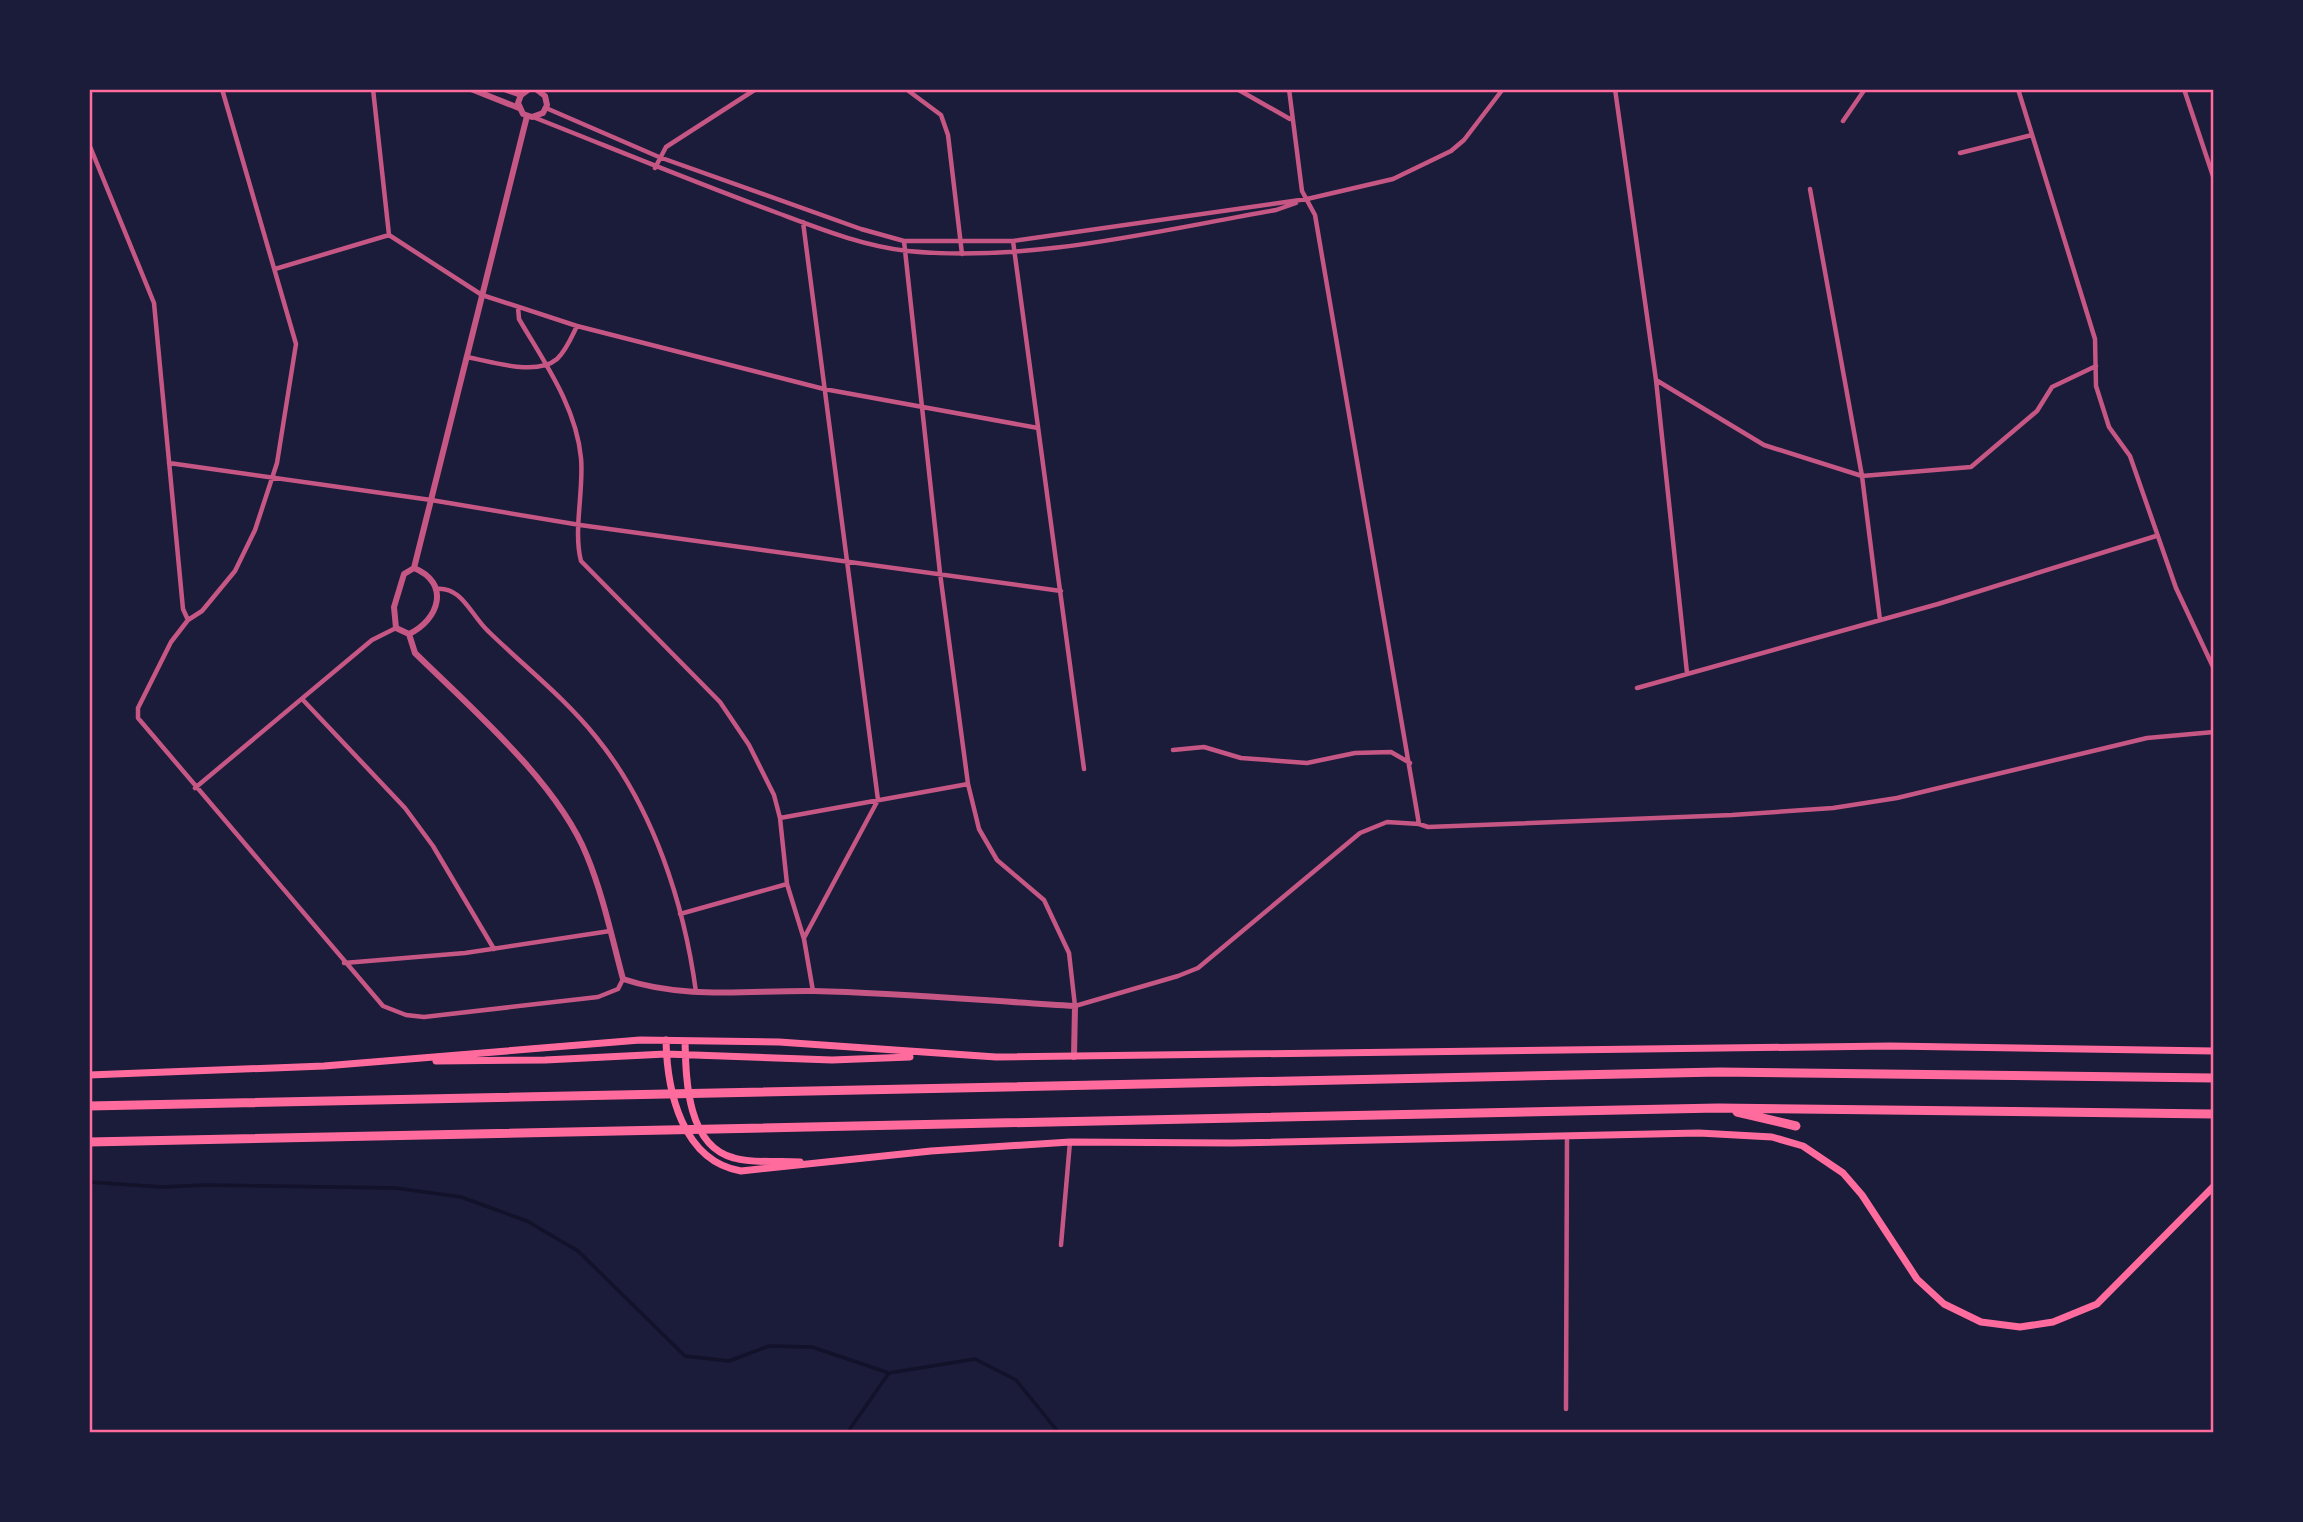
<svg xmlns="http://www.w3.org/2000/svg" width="2303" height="1522" viewBox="0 0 2303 1522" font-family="'Open Sans',sans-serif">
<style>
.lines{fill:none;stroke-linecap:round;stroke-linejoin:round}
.stream{stroke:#12122b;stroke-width:3.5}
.minor{stroke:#c65784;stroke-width:4.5}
.tertiary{stroke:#c65784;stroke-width:6}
.secondary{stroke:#ff6b9d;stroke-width:7}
.motorway{stroke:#ff6b9d;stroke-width:9}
.neatline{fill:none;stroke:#ff6b9d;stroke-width:2.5}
</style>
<rect width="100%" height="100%" fill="#1b1b3a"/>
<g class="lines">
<!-- stream -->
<path class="stream" d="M 89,1182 L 162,1187 L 205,1185 L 396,1188 L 461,1197 L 527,1221 L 578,1251 L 685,1356 L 729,1361 L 769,1346 L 812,1347 L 889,1373 L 975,1359 L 1016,1380 L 1059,1433
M 847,1433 L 889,1373"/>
<!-- minor -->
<path class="minor" d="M 222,89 L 296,344 L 277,463 L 255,530 L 235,571 L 202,611 L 188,620 L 171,642 L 138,708 L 138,718 L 383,1006 L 406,1015 L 424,1017 L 598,997 L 618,989 L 623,979
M 373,89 L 389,235
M 906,89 L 941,115 L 948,135 L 962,254
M 1237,89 L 1290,119
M 1289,89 L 1302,191 L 1315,215 L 1419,824
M 1615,89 L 1656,380 L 1687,673
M 2018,89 L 2095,339 L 2096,386 L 2109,427 L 2130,456 L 2176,588 L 2214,669
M 2184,89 L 2214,179
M 546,108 L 659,157 L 861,229 L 904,241 L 1013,241 L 1307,199 L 1393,179 L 1451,151 L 1464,140 L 1503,89
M 533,117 C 614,149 694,182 775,212 C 818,228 862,246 908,251 C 1030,263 1155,231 1276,210 L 1296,203
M 1843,121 L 1865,89
M 89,144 L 154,303 L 183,609 L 188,620
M 1960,153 L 2032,135
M 655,168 L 666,147 L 756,89
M 1810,189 L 1862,476 L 1880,620
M 803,222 L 878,800 L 804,938
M 389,235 L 482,295 L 577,326 L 824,389 L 1038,428
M 904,241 L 940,573 L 968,784 L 979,829 L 997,860 L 1044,900 L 1069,953 L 1075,1006 L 1178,976 L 1198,968 L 1360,833 L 1387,822 L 1419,824 L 1428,827 L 1732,815 L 1833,808 L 1897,798 L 2147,738 L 2214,732
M 1013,241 L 1084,769
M 275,269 L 389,235
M 518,307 L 519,319 C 544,362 576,406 581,458 C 584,490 573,531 581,561 L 720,702 L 749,745 L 774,795 L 780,818 L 787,884 L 804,939 L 813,991
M 466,357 C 491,361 536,377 557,359 C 566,351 572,336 577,326
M 1656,380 L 1764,445 L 1862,476 L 1971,467 L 2037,411 L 2052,387 L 2096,366
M 169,463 L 431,500 L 580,525 L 1061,591
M 435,589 C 462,585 471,616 489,632 C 524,666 565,698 596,737 C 653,807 684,903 696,992
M 1637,688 L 1938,604 L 2156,536
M 303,700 L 405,808 L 433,846 L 494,949
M 1173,750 L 1204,747 L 1241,758 L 1307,763 L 1355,753 L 1391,752 L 1410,763
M 195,788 L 372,640 L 396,628
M 780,818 L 968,784
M 680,914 L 787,884
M 344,963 L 465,953 L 610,931
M 1061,1245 L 1070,1142
M 1566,1409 L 1567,1136"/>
<!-- tertiary -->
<path class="tertiary" d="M 471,89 L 519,108
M 504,89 L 521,95
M 529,89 L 521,95 L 518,103 L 523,114 L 532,117 L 543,113 L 547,105 L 545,96 L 536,89
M 414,568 L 527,116
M 414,568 C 451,583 439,620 409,634 L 396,628 L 394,607 L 404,574 Z
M 409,634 L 415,653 C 471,708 558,783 587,856 C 603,895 612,938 623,979 C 685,1000 750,990 814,991 C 901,993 988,1001 1075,1006 L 1074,1057"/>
<!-- secondary -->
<path class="secondary" d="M 666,1040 C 667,1091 682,1161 741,1171 L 931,1151 L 1070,1142 L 1232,1143 L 1699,1133 L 1772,1137 L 1803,1146 L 1843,1173 L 1862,1195 L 1917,1279 L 1944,1304 L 1981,1322 L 2020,1327 L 2053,1322 L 2097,1304 L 2214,1186
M 685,1041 C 686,1080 687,1146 734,1158 C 755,1164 778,1160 800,1162
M 436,1061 L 545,1060 L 666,1054 L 832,1060 L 910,1057
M 89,1075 L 324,1066 L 640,1040 L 779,1042 L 996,1057 L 1890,1046 L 2214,1051"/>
<!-- motorway -->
<path class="motorway" d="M 89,1106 L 1720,1072 L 2214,1078
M 1737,1112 L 1796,1126
M 89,1142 L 1718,1108 L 2214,1114"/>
</g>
<!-- border -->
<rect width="2303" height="1522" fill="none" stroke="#1b1b3a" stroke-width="182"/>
<rect x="91" y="91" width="2121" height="1340" class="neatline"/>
</svg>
